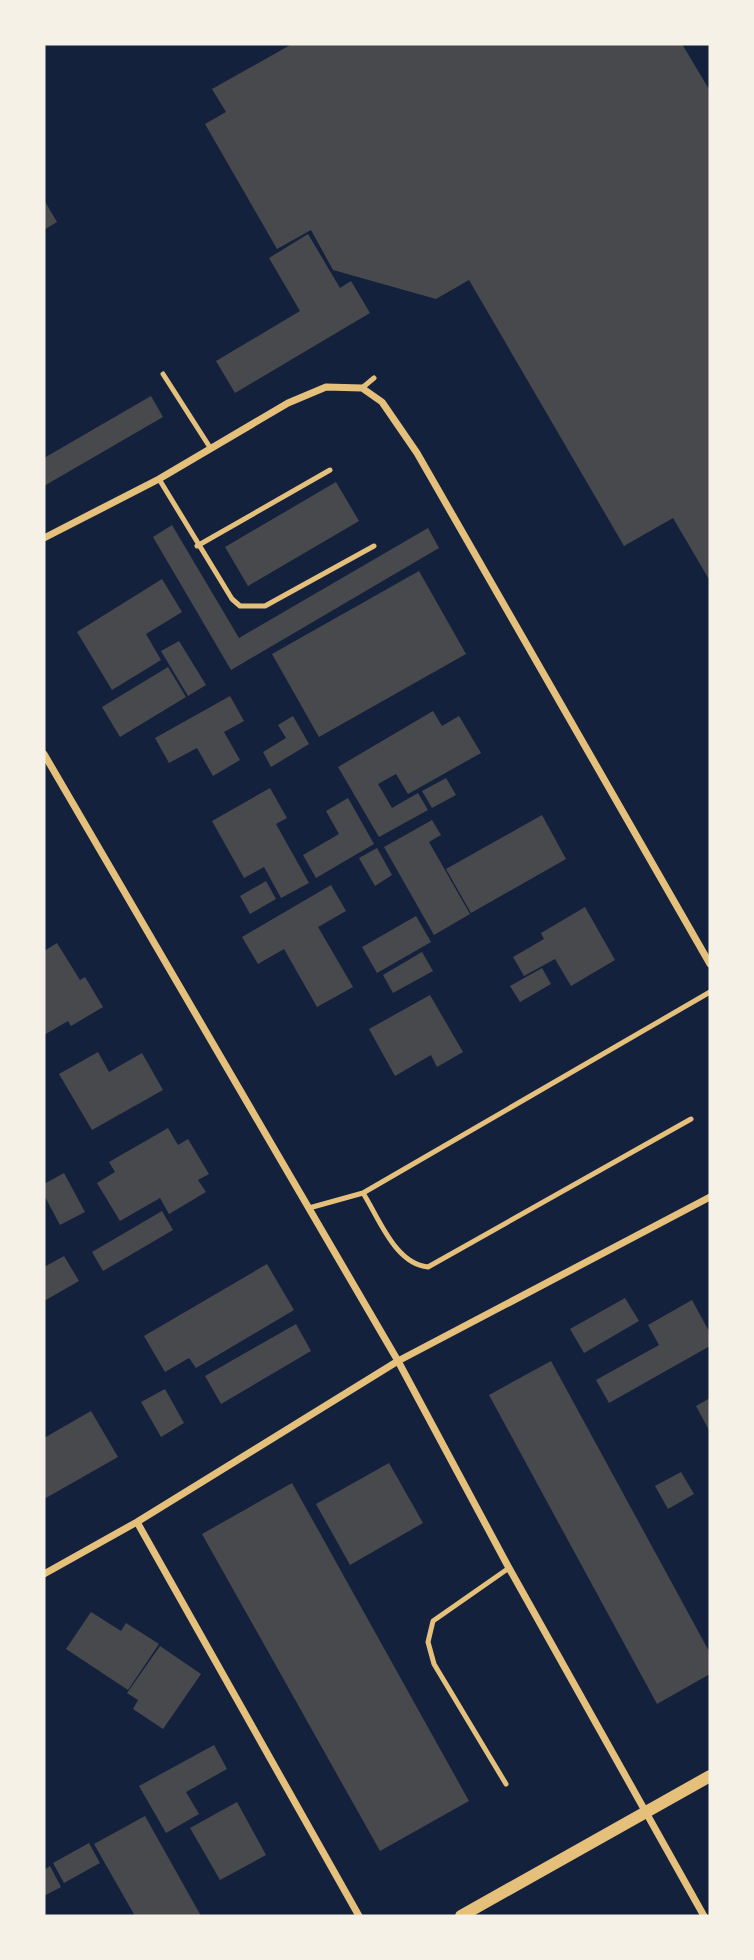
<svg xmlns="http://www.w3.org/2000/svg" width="754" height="1960" viewBox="0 0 754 1960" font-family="'Nunito Sans',sans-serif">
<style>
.building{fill:#48494c}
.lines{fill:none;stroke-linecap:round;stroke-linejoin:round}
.service{stroke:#e5c07b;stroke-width:5}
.minor{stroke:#e5c07b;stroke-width:7}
.tertiary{stroke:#e5c07b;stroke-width:12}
</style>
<rect width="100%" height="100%" fill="#14213d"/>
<!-- building -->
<path class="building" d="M 292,44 L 682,44 L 710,91 L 710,581 L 673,518 L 624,546 L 469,280 L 436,299 L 333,270 L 311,230 L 277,249 L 205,124 L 226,112 L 212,89 Z
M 44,200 L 57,222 L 44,230 Z
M 308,234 L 340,288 L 351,281 L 370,313 L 235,393 L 216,361 L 300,311 L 269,258 Z
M 151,396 L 163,417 L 44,486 L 44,458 Z
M 336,482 L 359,521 L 248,586 L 225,547 Z
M 172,525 L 239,638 L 428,528 L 439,548 L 231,670 L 153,537 Z
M 419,571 L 466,654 L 319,737 L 272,654 Z
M 162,579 L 182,612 L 146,634 L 161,660 L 112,690 L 77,632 Z
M 179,641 L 206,685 L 188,696 L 161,651 Z
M 168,667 L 186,697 L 120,737 L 102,707 Z
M 230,696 L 244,721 L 224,732 L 240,760 L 213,776 L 197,748 L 169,763 L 155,738 Z
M 433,711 L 442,726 L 459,716 L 481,753 L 408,794 L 396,774 L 378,784 L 392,808 L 418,793 L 428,810 L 379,837 L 338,767 Z
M 293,716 L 309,744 L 271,767 L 263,752 L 286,738 L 278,725 Z
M 446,778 L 456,795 L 432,808 L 422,791 Z
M 270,788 L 287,818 L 276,824 L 309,883 L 281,898 L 264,867 L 244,878 L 212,821 Z
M 348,798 L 374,844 L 316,878 L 303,855 L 339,834 L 326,811 Z
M 542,815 L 566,859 L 471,913 L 446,869 Z
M 432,820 L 441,835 L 429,842 L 470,914 L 434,935 L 384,847 Z
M 377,848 L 392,875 L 375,886 L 359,858 Z
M 266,881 L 276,899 L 250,914 L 240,896 Z
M 331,885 L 346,911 L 318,927 L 353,987 L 317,1007 L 284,949 L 258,964 L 242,937 Z
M 585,907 L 615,960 L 571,986 L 555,959 L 524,976 L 513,957 L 544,939 L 541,933 Z
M 416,916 L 431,942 L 377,973 L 362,947 Z
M 57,943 L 80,980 L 85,977 L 103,1007 L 71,1026 L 68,1021 L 44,1035 L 44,951 Z
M 422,952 L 433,971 L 393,993 L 383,975 Z
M 542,968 L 551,984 L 520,1002 L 510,986 Z
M 430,995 L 463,1052 L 437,1067 L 431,1055 L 395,1076 L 369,1029 Z
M 98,1052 L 109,1072 L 142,1053 L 163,1090 L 92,1130 L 59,1074 Z
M 168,1128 L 178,1145 L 188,1139 L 209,1174 L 198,1180 L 206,1192 L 169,1214 L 160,1198 L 120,1221 L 97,1183 L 115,1172 L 109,1162 Z
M 64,1173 L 85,1212 L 60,1225 L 44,1195 L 44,1184 Z
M 162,1211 L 173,1230 L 103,1271 L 92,1252 Z
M 64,1256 L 79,1281 L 44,1301 L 44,1267 Z
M 267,1264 L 294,1310 L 196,1368 L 189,1358 L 165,1372 L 144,1336 Z
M 625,1298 L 639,1321 L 584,1353 L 570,1329 Z
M 692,1300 L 710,1333 L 710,1346 L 609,1403 L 596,1380 L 659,1345 L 648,1325 Z
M 296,1324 L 311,1351 L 221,1404 L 205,1376 Z
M 551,1361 L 710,1653 L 710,1674 L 657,1704 L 489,1395 Z
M 165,1389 L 184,1423 L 161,1437 L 141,1402 Z
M 710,1398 L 710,1432 L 696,1406 Z
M 91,1411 L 118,1457 L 44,1499 L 44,1438 Z
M 389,1463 L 423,1523 L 350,1565 L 316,1504 Z
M 681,1472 L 694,1494 L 668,1509 L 655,1486 Z
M 292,1483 L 469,1801 L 380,1851 L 202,1534 Z
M 91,1612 L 121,1631 L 126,1623 L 159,1644 L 128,1690 L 66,1649 Z
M 160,1646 L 201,1674 L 163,1729 L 133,1709 L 138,1700 L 127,1693 Z
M 214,1745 L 227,1769 L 186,1792 L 199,1814 L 166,1833 L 139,1786 Z
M 237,1802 L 266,1855 L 220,1880 L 190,1828 Z
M 145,1816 L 201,1916 L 135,1916 L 94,1844 Z
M 89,1843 L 100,1863 L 64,1883 L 53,1863 Z
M 50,1866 L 61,1887 L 44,1896 L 44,1870 Z"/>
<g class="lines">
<!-- service -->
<path class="service" d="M 163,374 L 211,449
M 362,388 L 374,378
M 159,479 L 232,599 L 240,606 L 265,606 L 374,546
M 197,546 L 330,470
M 363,1193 C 379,1218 395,1264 428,1267 L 691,1119
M 309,1208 L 363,1193 L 710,992
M 506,1784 L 434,1664 L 428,1642 L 433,1621 L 509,1568"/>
<!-- minor -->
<path class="minor" d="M 44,538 L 159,479 L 288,403 L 326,387 L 362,388 L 382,402 L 417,453 L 710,964
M 44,754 L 398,1361 L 509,1568 L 704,1916
M 137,1522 L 359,1916
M 44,1574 L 137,1522 L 398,1361 L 710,1197"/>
<!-- tertiary -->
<path class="tertiary" d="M 461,1916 L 710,1776"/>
</g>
<!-- border -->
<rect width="754" height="1960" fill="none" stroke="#f6f1e7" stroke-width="91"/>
</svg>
